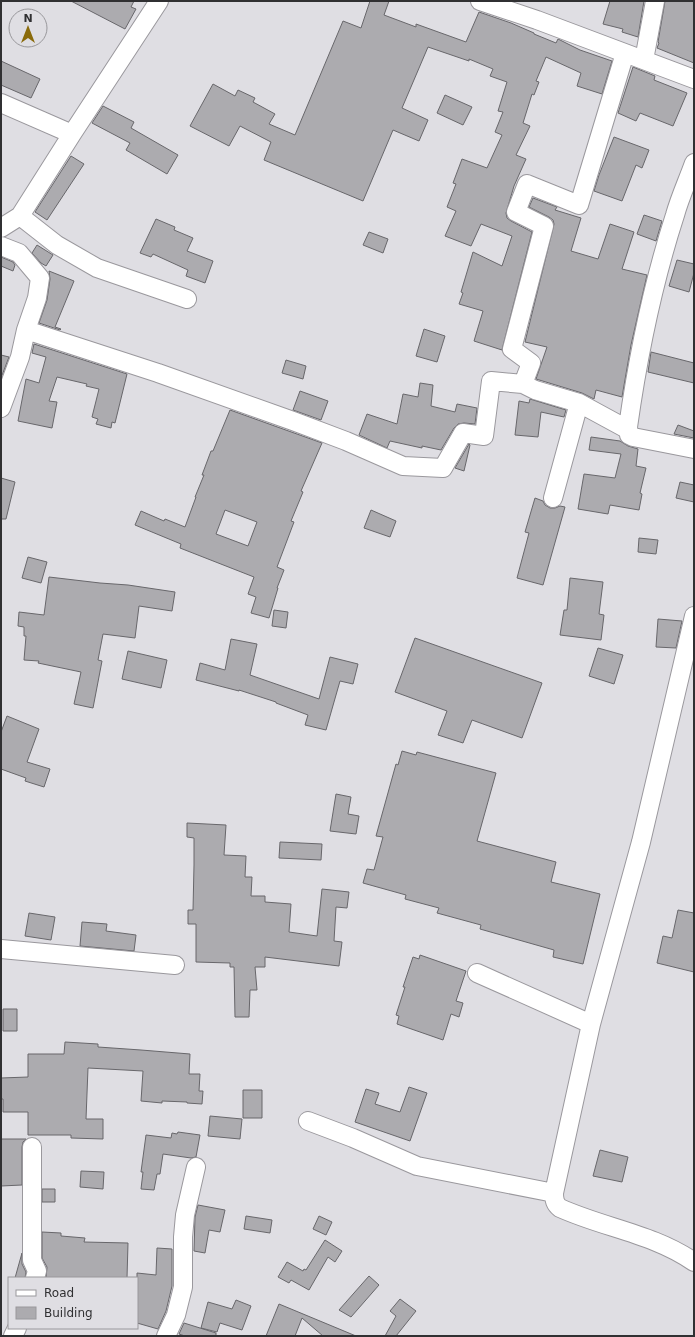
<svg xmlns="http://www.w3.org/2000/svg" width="695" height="1337" viewBox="0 0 695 1337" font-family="'DejaVu Sans',sans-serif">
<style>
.building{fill:#acabaf;stroke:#68676b;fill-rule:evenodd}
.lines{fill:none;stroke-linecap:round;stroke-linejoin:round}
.minor-casing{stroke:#9a989d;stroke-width:20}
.minor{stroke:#fff;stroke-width:18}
</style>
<rect width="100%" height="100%" fill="#dfdee3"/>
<!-- building -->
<path class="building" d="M 71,1 L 134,1 L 131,7 L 136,9 L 125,29 Z
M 370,1 L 389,1 L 384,15 L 416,27 L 416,24 L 466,42 L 479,12 L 511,23 L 534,33 L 534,34 L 556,43 L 558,39 L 580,50 L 612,61 L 602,94 L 577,86 L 581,73 L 546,57 L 536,81 L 539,82 L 534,95 L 532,94 L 523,123 L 530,126 L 516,155 L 526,159 L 514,186 L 506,213 L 507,218 L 511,221 L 532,232 L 502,350 L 474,341 L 483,311 L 459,304 L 463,293 L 461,292 L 473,252 L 502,266 L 512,236 L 481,224 L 471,246 L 445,236 L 456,211 L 447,207 L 456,184 L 453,183 L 462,159 L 487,168 L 502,135 L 495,132 L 503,112 L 498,111 L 507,82 L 490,76 L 493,69 L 469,59 L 469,61 L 428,47 L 402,108 L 428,120 L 419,141 L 393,130 L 363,201 L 264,160 L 271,142 L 240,126 L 229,146 L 190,126 L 213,84 L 235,96 L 238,90 L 255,98 L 253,102 L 275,114 L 269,124 L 295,135 L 343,21 L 361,28 Z
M 610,1 L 644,1 L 638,37 L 622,32 L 623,29 L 603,24 Z
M 665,1 L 694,1 L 694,63 L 657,48 L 659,43 L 658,42 Z
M 1,61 L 40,79 L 31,98 L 1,85 Z
M 633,67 L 655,76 L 654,80 L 687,93 L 673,126 L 640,113 L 636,121 L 618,113 Z
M 445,95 L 472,107 L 463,125 L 437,113 Z
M 103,106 L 134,122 L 131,128 L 178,155 L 167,174 L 126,150 L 130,143 L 92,123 Z
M 614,137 L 649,150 L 642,168 L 636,165 L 622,201 L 594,191 L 599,175 Z
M 71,156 L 84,164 L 47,220 L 35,212 Z
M 533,198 L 557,207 L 555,210 L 581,218 L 571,251 L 598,259 L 610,224 L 634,232 L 622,269 L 647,275 L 631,345 L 622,397 L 596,390 L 594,399 L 582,393 L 536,379 L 547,347 L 525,342 L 554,224 L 553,220 L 549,217 L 529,207 Z
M 644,215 L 662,221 L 656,241 L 637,234 Z
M 156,219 L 175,227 L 174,230 L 193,238 L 187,251 L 213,261 L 205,283 L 186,276 L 188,270 L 153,254 L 151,257 L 140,253 Z
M 369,232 L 388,239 L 383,253 L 363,245 Z
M 37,245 L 53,255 L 46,266 L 41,263 L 32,253 Z
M 1,257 L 13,262 L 15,265 L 13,271 L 1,266 Z
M 677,260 L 694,264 L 694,273 L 689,292 L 669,286 Z
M 49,271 L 74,281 L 55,327 L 61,329 L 60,330 L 39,323 L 47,300 L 50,279 Z
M 424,329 L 445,336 L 437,362 L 416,356 Z
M 34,344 L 127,374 L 115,423 L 112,422 L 111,428 L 96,424 L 98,419 L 92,417 L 99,389 L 86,386 L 87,384 L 57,377 L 49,401 L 57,402 L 52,428 L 18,421 L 26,379 L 39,383 L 46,357 L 32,353 Z
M 651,352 L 694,363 L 694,383 L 648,372 Z
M 1,355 L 9,357 L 1,378 Z
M 286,360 L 306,366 L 303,379 L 282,373 Z
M 420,383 L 433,385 L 431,406 L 455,412 L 457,404 L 477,408 L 475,424 L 464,423 L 458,424 L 454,428 L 441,450 L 422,446 L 422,448 L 390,441 L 387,448 L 359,435 L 367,414 L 397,424 L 403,394 L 418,397 Z
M 300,391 L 328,401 L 321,420 L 293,410 Z
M 530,399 L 566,410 L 564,417 L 541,412 L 538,437 L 515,435 L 519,401 L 529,403 Z
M 230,410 L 322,443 L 301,491 L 303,492 L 291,521 L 294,522 L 277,567 L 284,570 L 277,588 L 278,588 L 269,618 L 251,613 L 256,597 L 248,594 L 254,577 L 180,548 L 181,544 L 135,525 L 141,511 L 164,521 L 165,519 L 185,527 L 196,497 L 195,497 L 204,475 L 202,475 L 211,451 L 213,451 ZM 225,510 L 257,522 L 248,546 L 216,534 Z
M 678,425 L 694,431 L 694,438 L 674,434 Z
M 591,437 L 620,441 L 628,446 L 638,449 L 636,466 L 646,468 L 640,493 L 642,494 L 639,510 L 610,505 L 608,514 L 578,509 L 584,474 L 615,478 L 621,454 L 589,450 Z
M 469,444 L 470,445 L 464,471 L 455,468 Z
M 1,478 L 15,482 L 6,519 L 1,519 Z
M 680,482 L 694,485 L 694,502 L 676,498 Z
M 535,498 L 543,501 L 545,505 L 550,508 L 555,508 L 560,506 L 565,507 L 543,585 L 517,578 L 529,533 L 525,532 Z
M 371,510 L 396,521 L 390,537 L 364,528 Z
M 639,538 L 658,540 L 656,554 L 638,552 Z
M 28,557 L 47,562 L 41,583 L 22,578 Z
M 49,577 L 100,583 L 128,585 L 175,592 L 172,611 L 139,606 L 135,638 L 103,634 L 98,660 L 102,661 L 93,708 L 74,704 L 81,672 L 38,663 L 39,661 L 24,660 L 26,636 L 24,636 L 24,627 L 18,626 L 19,612 L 44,615 Z
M 570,578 L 603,582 L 599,614 L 604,615 L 601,640 L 560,635 L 564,610 L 567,610 Z
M 274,610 L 288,612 L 286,628 L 272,626 Z
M 658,619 L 682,621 L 676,648 L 656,647 Z
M 415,638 L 542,683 L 522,738 L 472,720 L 463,743 L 438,735 L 447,711 L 395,692 Z
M 231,639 L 257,644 L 250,675 L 319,699 L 330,657 L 358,664 L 353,684 L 340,681 L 326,730 L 305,725 L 308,715 L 276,703 L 276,702 L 239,690 L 239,691 L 196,680 L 200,663 L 225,670 Z
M 598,648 L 623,655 L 614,684 L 589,676 Z
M 128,651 L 167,660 L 161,688 L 122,679 Z
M 7,716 L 39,729 L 27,762 L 50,769 L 44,787 L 25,781 L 26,778 L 1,769 L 1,732 Z
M 402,751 L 416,755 L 417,752 L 496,773 L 477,841 L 556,862 L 551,882 L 600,894 L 583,964 L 553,957 L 554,950 L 480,929 L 481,925 L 437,913 L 439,908 L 405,899 L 406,895 L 363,883 L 367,869 L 374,870 L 383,837 L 376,836 L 396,764 L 398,765 Z
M 336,794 L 351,797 L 348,814 L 359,816 L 356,834 L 330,831 Z
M 187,823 L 226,825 L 224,855 L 246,856 L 245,877 L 252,877 L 251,896 L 265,896 L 265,902 L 291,904 L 289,932 L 317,936 L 322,889 L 349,892 L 347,908 L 336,907 L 334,941 L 342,942 L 339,966 L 265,957 L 265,967 L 255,967 L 257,990 L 250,990 L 249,1017 L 235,1017 L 234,967 L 230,967 L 230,963 L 196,962 L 196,924 L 188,924 L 188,910 L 193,910 L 194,865 L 194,838 L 187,837 Z
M 280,842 L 322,844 L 321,860 L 279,858 Z
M 678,910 L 694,913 L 694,972 L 657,963 L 663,936 L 672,938 Z
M 29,913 L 55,917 L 51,940 L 25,936 Z
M 82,922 L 107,924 L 106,931 L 136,935 L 134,951 L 80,946 Z
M 420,955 L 466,971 L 456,1001 L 463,1003 L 459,1017 L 451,1014 L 443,1040 L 397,1024 L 399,1016 L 396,1015 L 405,987 L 403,987 L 413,957 L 419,959 Z
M 3,1009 L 17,1009 L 17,1031 L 3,1031 Z
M 65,1042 L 98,1044 L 98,1047 L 141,1050 L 190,1054 L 189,1074 L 200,1074 L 199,1091 L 203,1091 L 202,1104 L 187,1103 L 187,1102 L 162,1101 L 162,1103 L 141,1101 L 143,1071 L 88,1068 L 86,1119 L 103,1119 L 103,1139 L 71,1138 L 71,1135 L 28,1135 L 28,1112 L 3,1112 L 3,1099 L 1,1099 L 1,1078 L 28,1077 L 28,1054 L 64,1054 Z
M 409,1087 L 427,1093 L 410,1141 L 355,1122 L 366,1089 L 379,1093 L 375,1104 L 400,1112 Z
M 243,1090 L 262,1090 L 262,1118 L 243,1118 Z
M 210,1116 L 242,1119 L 240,1139 L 208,1136 Z
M 178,1132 L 200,1135 L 196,1157 L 191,1158 L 163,1154 L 160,1174 L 157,1174 L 154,1190 L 141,1189 L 143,1172 L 141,1172 L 146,1135 L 171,1138 L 172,1133 L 177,1134 Z
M 1,1139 L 26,1139 L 23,1142 L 22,1147 L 22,1185 L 1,1186 Z
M 600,1150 L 628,1157 L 622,1182 L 593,1176 Z
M 81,1171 L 104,1172 L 103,1189 L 80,1187 Z
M 42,1189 L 55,1189 L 55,1202 L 42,1202 Z
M 198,1205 L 225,1210 L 220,1232 L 209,1230 L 205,1253 L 194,1251 L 195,1217 Z
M 246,1216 L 272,1220 L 270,1233 L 244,1229 Z
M 319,1216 L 332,1222 L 326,1235 L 313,1229 Z
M 42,1232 L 61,1233 L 61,1236 L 85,1238 L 84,1242 L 128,1243 L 127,1278 L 46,1278 L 47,1267 L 42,1258 Z
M 325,1240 L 342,1251 L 335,1262 L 328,1257 L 309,1290 L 291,1280 L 289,1283 L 278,1277 L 287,1262 L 303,1271 L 304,1269 L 306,1270 Z
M 157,1248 L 172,1249 L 172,1286 L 166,1311 L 158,1329 L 137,1323 L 137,1273 L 156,1275 Z
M 22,1253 L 22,1264 L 26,1272 L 25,1278 L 15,1278 Z
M 369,1276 L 379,1285 L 351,1317 L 339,1310 Z
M 400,1299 L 416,1311 L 396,1336 L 385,1336 L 396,1316 L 390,1311 Z
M 236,1300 L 251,1306 L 242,1330 L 220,1323 L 217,1332 L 201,1328 L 208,1302 L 232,1309 Z
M 279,1304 L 356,1336 L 323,1336 L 302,1318 L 295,1336 L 266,1336 Z
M 184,1323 L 216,1333 L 216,1336 L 185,1336 L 179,1334 Z"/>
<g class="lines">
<!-- minor casing -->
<g class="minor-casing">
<path id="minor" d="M 480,1 L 537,20 L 694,79
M 644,60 L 655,1
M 1,103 L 72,134
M 694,163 C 688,180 680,197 675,215 C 653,283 638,356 628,427 L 629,435 L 633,437 L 694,449
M 20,216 L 57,245 L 97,268 L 187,299
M 1,228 L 20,216 L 72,134 L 159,1
M 1,246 L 19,253 L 40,278 L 37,298 L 26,330 L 20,357 L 1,408
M 26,330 L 158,373 L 293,421 L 346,441 L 403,466 L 443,468 L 463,433 L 484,436 L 491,381 L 523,384 L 535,390 L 579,403 L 625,428 L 628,431
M 523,384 L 531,363 L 512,349 L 544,226 L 516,212 L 527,184 L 579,205 L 625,53
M 553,498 L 579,403
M 694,616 L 641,842 L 591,1024 L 554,1193 C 554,1200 555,1204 560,1208 C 604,1228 654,1234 694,1262
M 1,949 L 175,965
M 477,973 L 591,1024
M 308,1121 L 353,1138 L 417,1166 L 554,1193
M 32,1147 L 32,1260 L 37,1271 L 35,1278
M 13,1336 L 17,1328
M 166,1336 L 176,1315 L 183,1287 L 183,1237 L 185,1215 L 196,1167"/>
</g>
<!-- minor -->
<use href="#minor" class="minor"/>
</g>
<!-- border -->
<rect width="695" height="1337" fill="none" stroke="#303032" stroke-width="4"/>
<!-- legend -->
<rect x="8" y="1277" width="130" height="52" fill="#dfdee3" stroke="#99989c"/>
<rect x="16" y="1290" width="20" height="6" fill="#ffffff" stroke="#99989c"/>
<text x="44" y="1297" font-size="12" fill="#303032">Road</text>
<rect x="16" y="1307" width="20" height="12" fill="#acabaf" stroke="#99989c"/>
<text x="44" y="1317" font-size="12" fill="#303032">Building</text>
<!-- north arrow -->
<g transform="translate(28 28)"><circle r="19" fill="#dfdee3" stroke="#99989c"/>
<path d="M0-3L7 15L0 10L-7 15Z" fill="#8a6b0b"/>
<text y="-6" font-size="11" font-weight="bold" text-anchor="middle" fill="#303032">N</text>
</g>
</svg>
